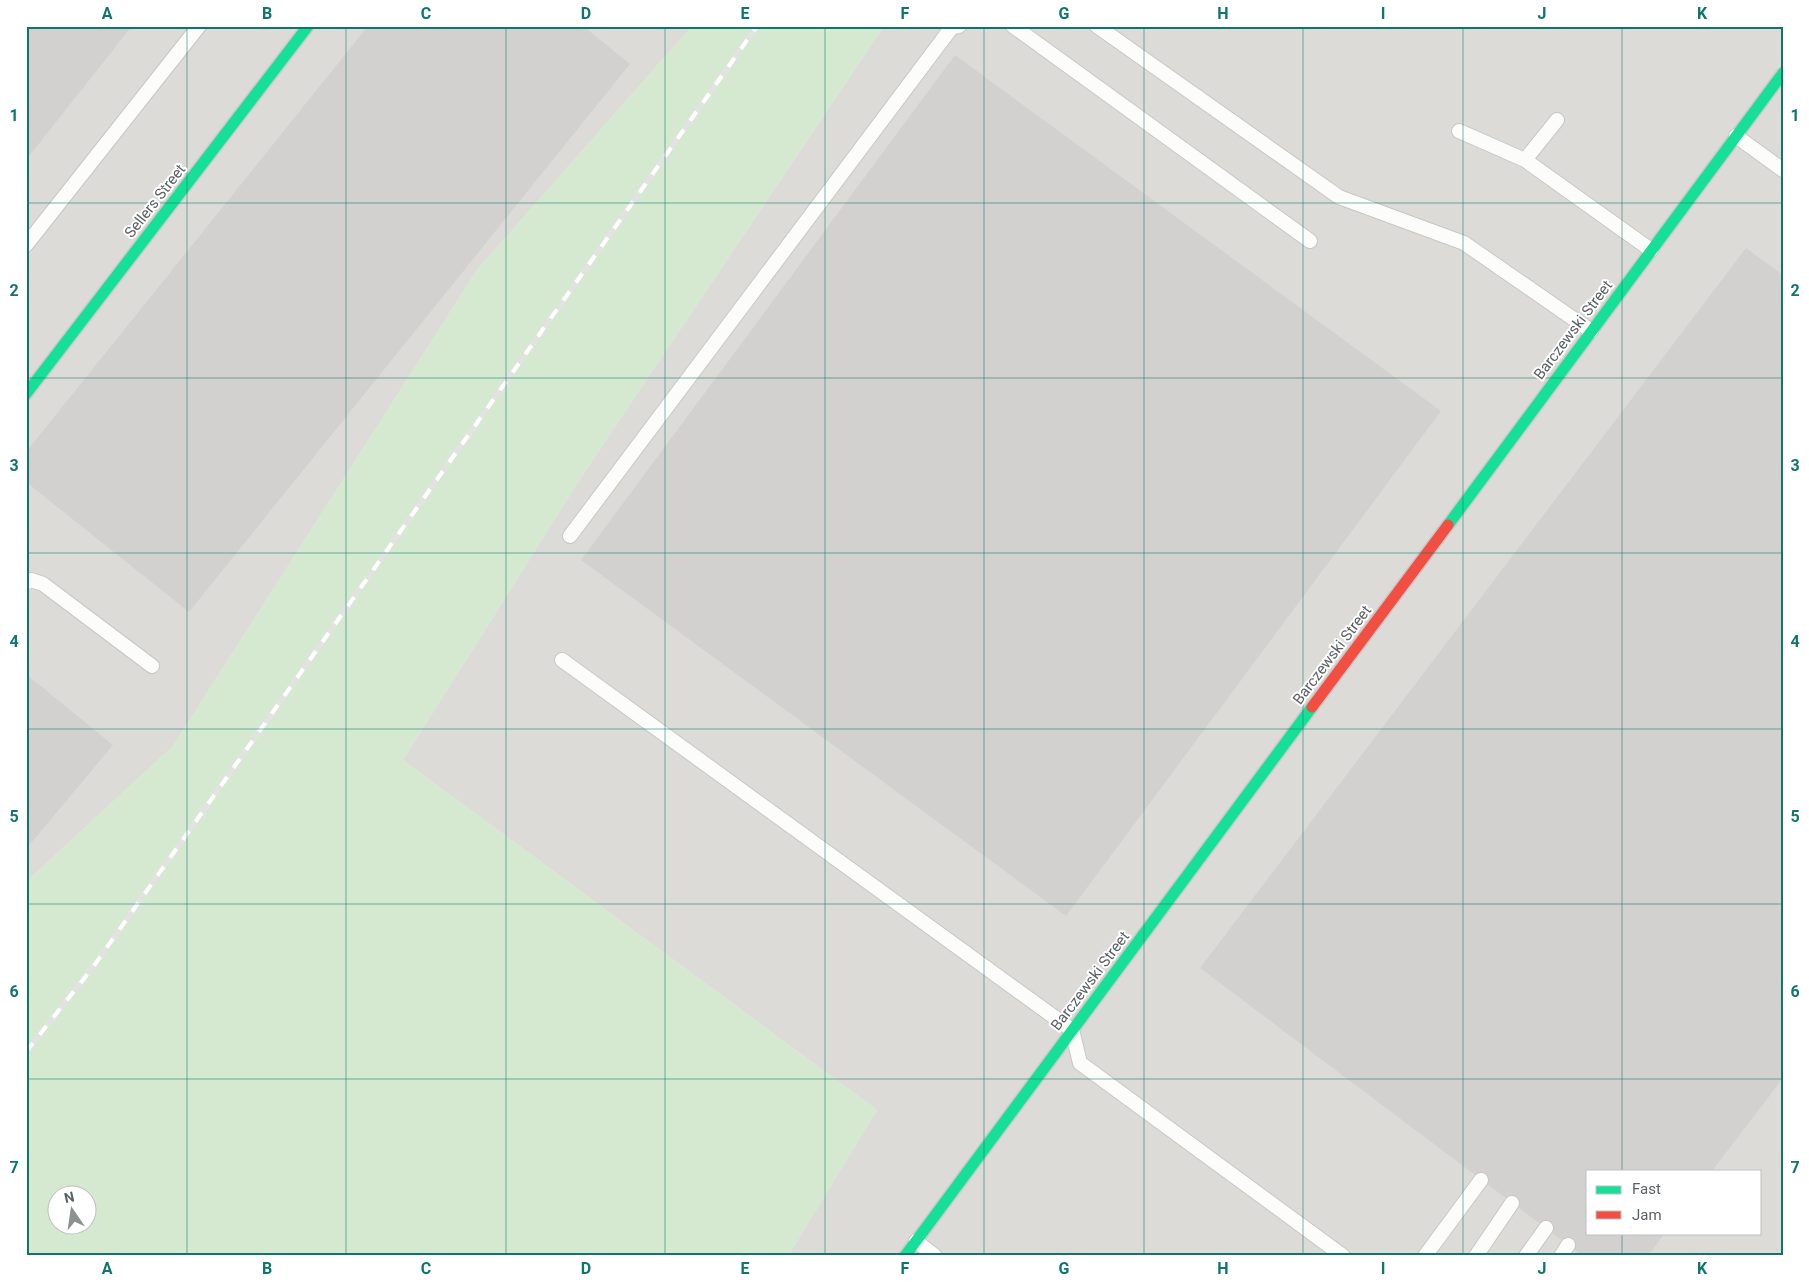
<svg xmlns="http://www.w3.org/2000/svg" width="1809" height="1282" viewBox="0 0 1809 1282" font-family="Roboto,sans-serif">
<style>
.industrial{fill:#dddbd7;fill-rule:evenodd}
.green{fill:#d5e9d0;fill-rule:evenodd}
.building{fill:#d3d1cf}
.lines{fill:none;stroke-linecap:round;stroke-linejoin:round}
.lane-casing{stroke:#c7c7c7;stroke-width:16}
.fast-casing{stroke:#c8c9c9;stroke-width:14}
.jam-casing{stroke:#c8c9c9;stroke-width:14}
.lane{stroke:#fcfcfb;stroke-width:14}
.fast{stroke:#16e098;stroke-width:11}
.jam{stroke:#f24e42;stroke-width:11}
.rail-casing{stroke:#e3e2e2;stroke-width:5.5}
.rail{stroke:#fff;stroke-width:4;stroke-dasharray:11;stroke-linecap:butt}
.grid{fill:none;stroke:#0f766e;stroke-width:1;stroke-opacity:0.55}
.labels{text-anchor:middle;stroke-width:4;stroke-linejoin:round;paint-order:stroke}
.street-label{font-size:15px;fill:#5b6165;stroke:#fff}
.neatline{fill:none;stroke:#0f766e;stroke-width:2}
.grid-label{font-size:16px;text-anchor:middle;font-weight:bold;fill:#0f766e}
</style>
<rect width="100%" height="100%" fill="#eceae6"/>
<!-- industrial -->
<path class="industrial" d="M 26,26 L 692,26 L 477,270 L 173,746 L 26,882 Z
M 884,26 L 1783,26 L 1783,1256 L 788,1256 L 877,1110 L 403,760 L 582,476 ZM 1588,1171 L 1760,1171 L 1760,1233 L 1588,1233 Z"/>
<!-- green -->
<path class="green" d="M 692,26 L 884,26 L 582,476 L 403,760 L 877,1110 L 788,1256 L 26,1256 L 26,882 L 173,746 L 477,270 ZM 88,1194 L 88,1224 L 58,1224 L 58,1194 Z"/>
<!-- building -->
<path class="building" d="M 26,26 L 132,26 L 26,160 Z
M 368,26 L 583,26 L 630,64 L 189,612 L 26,482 L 26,452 Z
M 955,55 L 1441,411 L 1066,916 L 581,560 Z
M 1746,248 L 1783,275 L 1783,1078 L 1712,1171 L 1588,1171 L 1588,1233 L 1665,1233 L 1648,1256 L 1583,1256 L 1200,968 Z
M 26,674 L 113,745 L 26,849 Z"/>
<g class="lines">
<!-- lane casing -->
<g class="lane-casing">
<path id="lane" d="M 1013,26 L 1310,241
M 1097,26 L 1339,197 L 1464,243 L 1591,331
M 1557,120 L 1525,160 L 1651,250
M 1459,131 L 1525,160
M 1736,136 L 1783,170
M 26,245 L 199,26
M 570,536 L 952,27 L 959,26
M 26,583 L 31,580 L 43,584 L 152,666
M 562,660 L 1072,1030 L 1080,1063 L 1343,1256
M 916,1241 L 935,1256
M 1425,1256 L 1481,1180
M 1476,1256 L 1512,1203
M 1526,1256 L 1546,1228
M 1561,1256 L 1568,1245"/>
</g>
<!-- fast casing -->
<g class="fast-casing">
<path id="fast" d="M 26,394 L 308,26
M 1448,525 L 1783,73
M 905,1256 L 1312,707"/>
</g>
<!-- jam casing -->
<g class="jam-casing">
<path id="jam" d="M 1312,707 L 1448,525"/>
</g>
<!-- lane -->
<use href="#lane" class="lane"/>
<!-- fast -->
<use href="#fast" class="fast"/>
<!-- jam -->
<use href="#jam" class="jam"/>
<!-- rail casing -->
<g class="rail-casing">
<path id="rail" d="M 26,1052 L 93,967 L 757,26"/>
</g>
<!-- rail -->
<use href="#rail" class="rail"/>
</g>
<!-- grid -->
<path class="grid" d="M 187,26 L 187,1256M 346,26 L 346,1256M 506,26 L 506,1256M 665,26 L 665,1256M 825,26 L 825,1256M 984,26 L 984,1256M 1144,26 L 1144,1256M 1303,26 L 1303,1256M 1463,26 L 1463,1256M 1622,26 L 1622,1171M 26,203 L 1783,203M 26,378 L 1783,378M 26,553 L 1783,553M 26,729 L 1783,729M 26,904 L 1783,904M 26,1079 L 1783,1079M 1622,1233 L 1622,1256"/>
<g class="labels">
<!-- street labels -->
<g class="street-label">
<text transform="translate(155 201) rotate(-52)" y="5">Sellers Street</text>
<text transform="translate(1573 330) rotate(-53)" y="5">Barczewski Street</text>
<text transform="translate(1332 655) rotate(-53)" y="5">Barczewski Street</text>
<text transform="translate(1090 981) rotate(-53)" y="5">Barczewski Street</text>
</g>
</g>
<!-- border -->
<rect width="1809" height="1282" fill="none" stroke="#ffffff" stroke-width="55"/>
<!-- legend -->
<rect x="1586" y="1170" width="175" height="65" fill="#ffffff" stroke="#bdc0c1"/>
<rect x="1596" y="1186" width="25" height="8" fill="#16e098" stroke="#bdc0c1"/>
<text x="1632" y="1194" font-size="15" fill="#5b6165">Fast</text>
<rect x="1596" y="1211" width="25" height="8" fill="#f24e42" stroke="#bdc0c1"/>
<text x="1632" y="1220" font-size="15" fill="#5b6165">Jam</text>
<!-- north arrow -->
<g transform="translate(72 1210) rotate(347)"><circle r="24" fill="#ffffff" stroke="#bdc0c1"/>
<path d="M0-4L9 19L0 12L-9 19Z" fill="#8e9192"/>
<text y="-8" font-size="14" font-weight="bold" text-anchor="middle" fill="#5b6165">N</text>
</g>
<rect x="28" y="28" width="1754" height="1226" class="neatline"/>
<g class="grid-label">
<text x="107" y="19">A</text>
<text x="267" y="19">B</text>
<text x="426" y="19">C</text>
<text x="586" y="19">D</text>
<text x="745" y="19">E</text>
<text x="905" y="19">F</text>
<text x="1064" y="19">G</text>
<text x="1223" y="19">H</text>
<text x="1383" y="19">I</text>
<text x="1542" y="19">J</text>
<text x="1702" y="19">K</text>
<text x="14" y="121">1</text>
<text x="1795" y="121">1</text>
<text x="14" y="296">2</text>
<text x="1795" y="296">2</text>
<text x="14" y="471">3</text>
<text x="1795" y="471">3</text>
<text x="14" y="647">4</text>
<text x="1795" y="647">4</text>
<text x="14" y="822">5</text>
<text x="1795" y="822">5</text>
<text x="14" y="997">6</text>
<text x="1795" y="997">6</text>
<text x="14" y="1173">7</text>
<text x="1795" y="1173">7</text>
<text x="107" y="1274">A</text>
<text x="267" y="1274">B</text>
<text x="426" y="1274">C</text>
<text x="586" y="1274">D</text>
<text x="745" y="1274">E</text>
<text x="905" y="1274">F</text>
<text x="1064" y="1274">G</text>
<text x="1223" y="1274">H</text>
<text x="1383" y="1274">I</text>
<text x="1542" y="1274">J</text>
<text x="1702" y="1274">K</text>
</g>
</svg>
